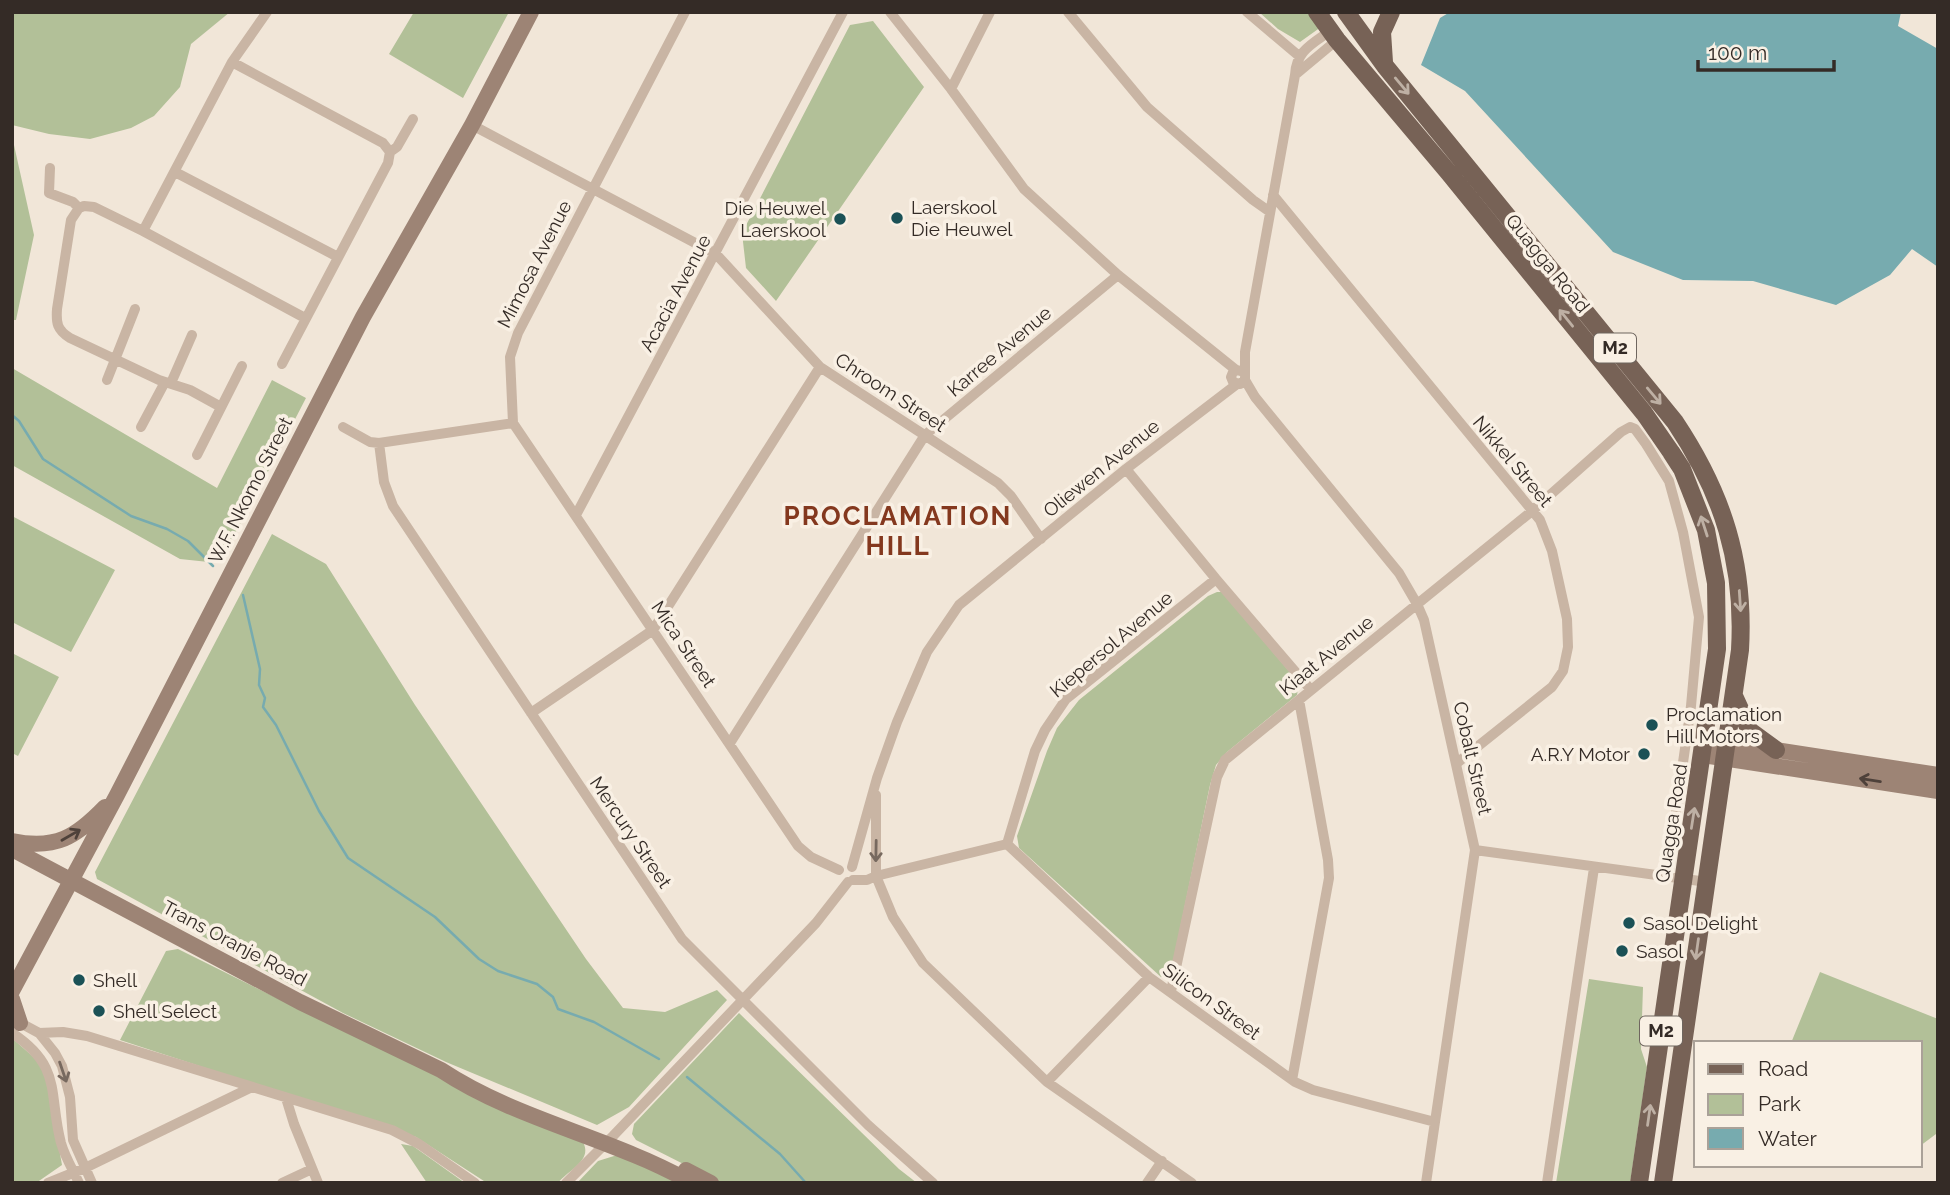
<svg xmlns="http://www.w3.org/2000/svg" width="1950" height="1195" viewBox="0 0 1950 1195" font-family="Raleway,sans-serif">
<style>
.green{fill:#b2c098}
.water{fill:#77abaf}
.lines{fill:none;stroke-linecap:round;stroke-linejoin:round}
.stream{stroke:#77abaf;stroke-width:2.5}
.street{stroke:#c9b5a4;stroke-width:10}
.secondary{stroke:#9d8475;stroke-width:16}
.primary{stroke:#776256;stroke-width:18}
.oneway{stroke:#beb0a4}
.oneway2{stroke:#4e413a}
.oneway3{stroke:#77695f}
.poi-dot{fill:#1b5156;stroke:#f9f0e4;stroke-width:2.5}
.labels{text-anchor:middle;stroke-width:7;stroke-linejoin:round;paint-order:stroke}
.shield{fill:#f9f0e4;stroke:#6f665f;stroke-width:2}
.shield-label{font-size:18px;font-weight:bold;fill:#342b26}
.poi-label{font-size:19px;fill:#342b26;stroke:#f9f0e4;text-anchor:start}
.street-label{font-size:19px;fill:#342b26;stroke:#f9f0e4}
.district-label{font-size:26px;font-weight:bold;letter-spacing:2px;fill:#84381e;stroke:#f9f0e4}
</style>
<rect width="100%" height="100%" fill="#f1e6d8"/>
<!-- green -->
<path class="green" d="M 12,12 L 230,12 L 191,44 L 180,87 L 154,116 L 131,128 L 90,139 L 49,134 L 12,125 Z
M 414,12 L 509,12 L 463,98 L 389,54 Z
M 1259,12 L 1311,12 L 1321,27 L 1300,42 L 1278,29 Z
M 873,21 L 924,87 L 776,301 L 746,268 L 742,233 L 850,25 Z
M 12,136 L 34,235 L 16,320 L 12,320 Z
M 12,368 L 217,488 L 272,380 L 306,398 L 246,514 L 218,563 L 180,559 L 12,465 Z
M 12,516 L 115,570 L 71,652 L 12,622 Z
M 272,534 L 326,564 L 415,705 L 586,959 L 623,1008 L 665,1012 L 717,990 L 727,1000 L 629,1107 L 597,1125 L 446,1062 L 343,1013 L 97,879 L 95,872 Z
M 1217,592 L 1222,592 L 1294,677 L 1298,689 L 1297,695 L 1227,752 L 1216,765 L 1210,785 L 1171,972 L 1166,977 L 1161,977 L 1019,848 L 1017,836 L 1047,751 L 1057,728 L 1079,700 L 1208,596 Z
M 12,653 L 59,677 L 18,756 L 12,753 Z
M 178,949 L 297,1008 L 583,1142 C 593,1161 568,1170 558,1183 L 487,1183 L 416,1137 L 120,1040 L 166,951 Z
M 1820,972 L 1938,1019 L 1938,1129 L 1936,1134 L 1920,1146 L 1920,1043 L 1791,1043 Z
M 1589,979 L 1643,987 L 1641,1049 L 1647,1067 L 1630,1183 L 1556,1183 Z
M 739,1013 L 899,1169 L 917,1183 L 721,1183 L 636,1140 L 632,1134 L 634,1124 Z
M 12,1038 L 39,1062 L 46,1075 L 62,1165 L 36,1183 L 12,1183 Z
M 401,1144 L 413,1146 L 465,1183 L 427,1183 Z
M 614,1156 L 619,1156 L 683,1183 L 577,1183 L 598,1161 Z"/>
<!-- water -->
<path class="water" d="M 1450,12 L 1901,12 L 1898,26 L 1938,49 L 1938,267 L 1912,249 L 1890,275 L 1836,305 L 1753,281 L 1683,280 L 1613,252 L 1465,91 L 1421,65 L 1440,18 Z"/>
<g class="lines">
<!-- stream -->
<path class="stream" d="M 12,415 L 19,421 L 43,459 L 131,516 L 167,529 L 188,541 L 213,566
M 243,595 L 260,669 L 259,685 L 265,698 L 263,707 L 276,725 L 319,811 L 348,858 L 435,917 L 479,959 L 498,971 L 537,984 L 553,997 L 558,1009 L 594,1022 L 659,1059
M 687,1077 L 780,1154 L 806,1183"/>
<!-- street -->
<path class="street" d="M 890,12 L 951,89 L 1024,189 L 1118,275 L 1236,370
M 1068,12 L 1147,107 L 1253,200 L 1270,212
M 1247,12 L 1299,56
M 232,62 L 383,143 L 390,152 L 388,163 L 282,364
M 1295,75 L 1337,40
M 951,89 L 990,12
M 472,125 L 716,254 L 820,367 L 998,483 L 1011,496 L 1041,539
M 390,152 L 397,147 L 413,119
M 50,168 L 49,193 L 73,202 L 79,208
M 175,172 L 338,257
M 1273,195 L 1540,520 L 1552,551 L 1567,619 L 1568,647 L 1563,671 L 1552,687 L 1457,763
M 79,208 L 71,220 L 57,309 C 56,323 57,330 70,338 L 159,380 L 190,390 L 221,407
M 79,208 L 84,206 L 94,207 L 143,231 L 305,318
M 143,231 L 232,62 L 267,12
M 1244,372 L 1237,370 L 1233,372 L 1231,377 L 1233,382 L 1240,384 L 1245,380 L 1245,352 L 1295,75 C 1296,51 1312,44 1330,31
M 107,380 L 135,309
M 1245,380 L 1255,397 L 1399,573 L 1417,604 L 1424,620 L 1475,850 L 1426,1183
M 171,383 L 192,335
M 513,423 L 798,846 L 811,857 L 839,870
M 513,423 L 510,357 L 518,333 L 685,12
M 141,427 L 165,382
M 343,427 L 370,442 L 379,443 L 513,423
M 379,443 L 384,482 L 393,506 L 682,939 L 868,1125 L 933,1183
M 197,455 L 242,366
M 1126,469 L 1216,579 L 1311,690
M 576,515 L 843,12
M 531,713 L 653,630 L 820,367
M 730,743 L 925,435 L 1118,275
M 876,795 L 876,876 L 893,917 L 923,963 L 1047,1082 L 1192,1183
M 1007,844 L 1149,977 L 1295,1082 L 1313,1090 L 1435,1122
M 1007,844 L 1035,751 L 1045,730 L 1066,699 L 1216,579
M 1475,850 L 1707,882
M 852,867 L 877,778 L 897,722 L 927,652 L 959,605 L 1126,469 L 1237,384
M 853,880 L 867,880 L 876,876 L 1007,844
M 1171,991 L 1217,777 L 1225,760 L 1532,511 L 1621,432 L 1630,427 L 1635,429 L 1646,444 L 1669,481 L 1683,532 L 1699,617 L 1691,706 L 1667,876
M 15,1020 L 39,1033 L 55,1053 L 62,1066 L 70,1097 L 73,1140 L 92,1183
M 12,1033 C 63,1067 48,1093 61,1143 C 65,1157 73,1170 79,1183
M 39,1033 L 63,1032 L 87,1036 L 392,1130 L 419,1144 L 475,1183
M 1292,1080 L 1329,878 L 1328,860 L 1299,700
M 1047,1082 L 1149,977
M 286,1098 L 294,1124 L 318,1183
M 48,1183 L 85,1168 L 252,1087
M 282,1183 L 312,1169
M 566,1183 L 613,1136 L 816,923 L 848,882
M 1147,1183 L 1162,1161
M 1547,1183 L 1594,868"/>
<!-- secondary -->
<path class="secondary" d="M 1705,739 L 1938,775
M 1703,755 L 1938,791
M 12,841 C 56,850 76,837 105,807
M 12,849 L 300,1002 L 441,1070 C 500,1109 570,1128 634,1155 C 654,1163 674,1173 693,1183
M 12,991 L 117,795 L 363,317 L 472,125 L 531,12
M 12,999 L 20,1023
M 686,1170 L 711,1183"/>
<!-- primary -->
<path class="primary" d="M 1317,12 L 1337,40 L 1449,173 L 1644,413 L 1671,452 L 1682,469 L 1706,530 L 1716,583 L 1717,649 L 1639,1183
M 1346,12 L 1385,66 L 1675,422 C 1723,494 1745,563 1740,650 L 1663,1183
M 1384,62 L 1382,32 L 1391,12
M 1734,696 L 1750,731 L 1776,750"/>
</g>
<!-- one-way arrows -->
<defs><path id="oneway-shaft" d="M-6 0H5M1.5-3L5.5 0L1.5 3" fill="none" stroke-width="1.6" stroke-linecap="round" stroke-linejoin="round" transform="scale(1.75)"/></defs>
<g class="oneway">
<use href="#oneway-shaft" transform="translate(1402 86) rotate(50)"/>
<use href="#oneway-shaft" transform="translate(1566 318) rotate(-129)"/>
<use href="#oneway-shaft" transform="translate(1654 396) rotate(50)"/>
<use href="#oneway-shaft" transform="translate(1704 526) rotate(-108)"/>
<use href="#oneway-shaft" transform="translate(1740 601) rotate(86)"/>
<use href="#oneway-shaft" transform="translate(1693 818) rotate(-81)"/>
<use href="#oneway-shaft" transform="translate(1697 949) rotate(98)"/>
<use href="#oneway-shaft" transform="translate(1649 1115) rotate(-82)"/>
</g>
<g class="oneway2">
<use href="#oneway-shaft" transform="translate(1870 780) rotate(-171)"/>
<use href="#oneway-shaft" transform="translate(71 835) rotate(-30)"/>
</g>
<g class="oneway3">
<use href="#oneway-shaft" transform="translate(876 851) rotate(91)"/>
<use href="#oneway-shaft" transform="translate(63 1072) rotate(71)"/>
</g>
<!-- markers -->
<g class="poi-dot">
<circle cx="897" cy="218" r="7"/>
<circle cx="840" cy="219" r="7"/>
<circle cx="1652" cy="725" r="7"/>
<circle cx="1644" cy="754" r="7"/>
<circle cx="1629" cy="923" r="7"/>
<circle cx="1622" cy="951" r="7"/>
<circle cx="79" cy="980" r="7"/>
<circle cx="99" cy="1011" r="7"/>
</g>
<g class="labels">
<!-- shield labels -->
<g class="shield">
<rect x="1594" y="333.5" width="42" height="29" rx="5"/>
<rect x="1640" y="1016.5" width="42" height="29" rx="5"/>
</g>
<g class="shield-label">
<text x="1615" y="354">M2</text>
<text x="1661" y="1037">M2</text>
</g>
<!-- poi labels -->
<g class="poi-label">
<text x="911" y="214">Laerskool<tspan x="911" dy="22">Die Heuwel</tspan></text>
<text x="826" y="215" text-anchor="end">Die Heuwel<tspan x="826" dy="22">Laerskool</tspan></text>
<text x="1666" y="721">Proclamation<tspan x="1666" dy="22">Hill Motors</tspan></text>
<text x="1630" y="761" text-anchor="end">A.R.Y Motor</text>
<text x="1643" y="930">Sasol Delight</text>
<text x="1636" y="958">Sasol</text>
<text x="93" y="987">Shell</text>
<text x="113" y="1018">Shell Select</text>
</g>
<!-- street labels -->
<g class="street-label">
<text transform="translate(1548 263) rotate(51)" y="7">Quagga Road</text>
<text transform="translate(534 264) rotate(-63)" y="7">Mimosa Avenue</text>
<text transform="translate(675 293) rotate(-62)" y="7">Acacia Avenue</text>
<text transform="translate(999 351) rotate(-40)" y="7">Karree Avenue</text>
<text transform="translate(891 392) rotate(33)" y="7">Chroom Street</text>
<text transform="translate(1513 461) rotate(50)" y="7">Nikkel Street</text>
<text transform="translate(1101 468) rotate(-39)" y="7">Oliewen Avenue</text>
<text transform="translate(250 490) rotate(-63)" y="7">W.F. Nkomo Street</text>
<text transform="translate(684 644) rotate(56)" y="7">Mica Street</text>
<text transform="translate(1111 644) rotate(-40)" y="7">Kiepersol Avenue</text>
<text transform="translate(1326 655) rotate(-39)" y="7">Kiaat Avenue</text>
<text transform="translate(1473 758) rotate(77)" y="7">Cobalt Street</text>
<text transform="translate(1671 823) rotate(-81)" y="7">Quagga Road</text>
<text transform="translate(631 832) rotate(56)" y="7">Mercury Street</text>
<text transform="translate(235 943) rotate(28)" y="7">Trans Oranje Road</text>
<text transform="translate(1212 1001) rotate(36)" y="7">Silicon Street</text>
</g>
<!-- district labels -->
<g class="district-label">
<text x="898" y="525">PROCLAMATION<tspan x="898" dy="30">HILL</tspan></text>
</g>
</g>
<!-- border -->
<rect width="1950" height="1195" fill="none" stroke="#342b26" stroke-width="28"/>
<!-- legend -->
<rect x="1694" y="1041" width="228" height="126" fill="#f9f0e4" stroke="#aaa198" stroke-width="2"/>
<rect x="1708" y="1064" width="35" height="10" fill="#776256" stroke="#aaa198" stroke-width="2"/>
<text x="1758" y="1076" font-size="21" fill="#342b26">Road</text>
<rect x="1708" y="1094" width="35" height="21" fill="#b2c098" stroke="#aaa198" stroke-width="2"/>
<text x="1758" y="1111" font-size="21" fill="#342b26">Park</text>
<rect x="1708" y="1128" width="35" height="21" fill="#77abaf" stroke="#aaa198" stroke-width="2"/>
<text x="1758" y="1146" font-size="21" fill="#342b26">Water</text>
<!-- scale -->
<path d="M1698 60v10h136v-10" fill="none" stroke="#342b26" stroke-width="3.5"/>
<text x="1708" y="60" font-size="21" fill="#342b26" stroke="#f9f0e4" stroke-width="5" paint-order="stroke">100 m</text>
</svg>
